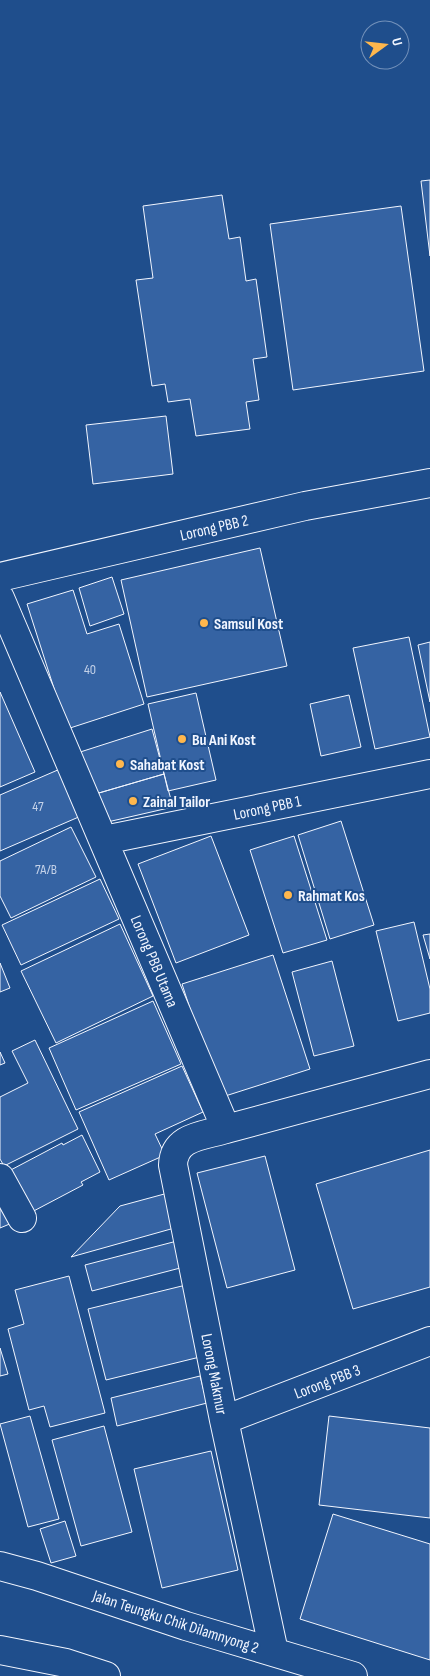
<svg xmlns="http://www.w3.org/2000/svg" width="430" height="1676" viewBox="0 0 430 1676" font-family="'Sofia Sans Condensed',sans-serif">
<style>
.building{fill:#3563a3;stroke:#f2f6ff}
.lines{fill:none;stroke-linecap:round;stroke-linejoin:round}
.street-casing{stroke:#f2f6ff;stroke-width:30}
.street{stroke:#1f4e8c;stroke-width:28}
.poi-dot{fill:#ffb74d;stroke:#1f4e8c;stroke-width:2}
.labels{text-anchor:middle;stroke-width:4;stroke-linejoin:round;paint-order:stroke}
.number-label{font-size:14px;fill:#c3d1e8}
.street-label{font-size:16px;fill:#f2f6ff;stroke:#1f4e8c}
.poi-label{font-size:16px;font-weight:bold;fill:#f2f6ff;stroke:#1f4e8c;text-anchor:start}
</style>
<rect width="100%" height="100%" fill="#1f4e8c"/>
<!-- building -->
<path class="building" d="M 430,180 L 430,256 L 421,181 Z
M 222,195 L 229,239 L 240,237 L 246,281 L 256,279 L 267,357 L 253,359 L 259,400 L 246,402 L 250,429 L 196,436 L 190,399 L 168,402 L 165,384 L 152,386 L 136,280 L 153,278 L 143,206 Z
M 401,206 L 424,371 L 293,390 L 270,224 Z
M 166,416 L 173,474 L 93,484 L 86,425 Z
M 260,548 L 287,666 L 147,697 L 121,580 Z
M 112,577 L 124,614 L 90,626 L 79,588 Z
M 73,590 L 87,634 L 119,624 L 144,704 L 67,729 L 27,604 Z
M 409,637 L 430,737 L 375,749 L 353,648 Z
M 430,642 L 430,702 L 418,645 Z
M 0,692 L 35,772 L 0,787 Z
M 196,693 L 216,780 L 168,791 L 148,704 Z
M 349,695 L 361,747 L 321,756 L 310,704 Z
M 152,729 L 164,774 L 92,795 L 74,754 Z
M 60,769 L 81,816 L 0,851 L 0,795 Z
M 164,774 L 173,807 L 103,823 L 92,795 Z
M 341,821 L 374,925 L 330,939 L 298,835 Z
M 71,827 L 96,877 L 11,918 L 0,896 L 0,861 Z
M 211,836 L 249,935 L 176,963 L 138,864 Z
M 294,836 L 327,940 L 283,953 L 250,850 Z
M 100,879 L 119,919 L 21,965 L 2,925 Z
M 414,922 L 430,989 L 430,1013 L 398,1021 L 376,931 Z
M 120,924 L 153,996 L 56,1043 L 21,971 Z
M 430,934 L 430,959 L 423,935 Z
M 273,955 L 310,1069 L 219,1098 L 182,984 Z
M 332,961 L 354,1046 L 314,1056 L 292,972 Z
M 0,963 L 10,988 L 0,992 Z
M 153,1001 L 181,1064 L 76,1110 L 49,1048 Z
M 35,1040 L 78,1129 L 4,1166 L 0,1159 L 0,1097 L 28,1083 L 12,1051 Z
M 0,1052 L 5,1063 L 0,1065 Z
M 182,1066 L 203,1112 L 155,1134 L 165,1155 L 109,1180 L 79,1112 Z
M 82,1135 L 100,1172 L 81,1182 L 83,1185 L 28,1214 L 7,1172 L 62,1143 L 63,1145 Z
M 430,1150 L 430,1287 L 353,1309 L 316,1184 Z
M 265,1156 L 295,1270 L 227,1288 L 197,1173 Z
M 168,1193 L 178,1227 L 71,1257 L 120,1206 Z
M 0,1197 L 12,1223 L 0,1228 Z
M 177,1241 L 184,1267 L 92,1291 L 85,1265 Z
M 69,1276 L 105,1413 L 50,1427 L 44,1406 L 29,1410 L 8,1329 L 24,1324 L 15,1290 Z
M 186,1285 L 204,1356 L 106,1380 L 88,1309 Z
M 0,1348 L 8,1374 L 0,1376 Z
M 200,1376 L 207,1403 L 117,1426 L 111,1398 Z
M 30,1416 L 59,1519 L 28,1527 L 0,1424 Z
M 329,1416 L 430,1428 L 430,1518 L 319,1505 Z
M 104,1426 L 132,1532 L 81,1546 L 52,1440 Z
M 211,1451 L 238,1570 L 162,1588 L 134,1469 Z
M 333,1514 L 430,1544 L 430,1660 L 300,1619 Z
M 65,1521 L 76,1556 L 51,1563 L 40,1529 Z"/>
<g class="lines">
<!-- street casing -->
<g class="street-casing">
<path id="street" d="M 0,577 L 305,506 L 430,483
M 0,598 L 226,1129 L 430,1074
M 104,840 L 430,774
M 226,1129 C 203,1136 174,1136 173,1165 L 224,1420 L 274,1652
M 0,1178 L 22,1218
M 224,1420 L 430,1341
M 0,1566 L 37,1576 L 186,1626 L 353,1676
M 0,1650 L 66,1663 L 106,1676"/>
</g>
<!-- street -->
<use href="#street" class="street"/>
</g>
<!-- markers -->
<g class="poi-dot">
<circle cx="204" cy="623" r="5"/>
<circle cx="182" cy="739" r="5"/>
<circle cx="120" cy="764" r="5"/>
<circle cx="133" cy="801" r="5"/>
<circle cx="288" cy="895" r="5"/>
</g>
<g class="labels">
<!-- number labels -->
<g class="number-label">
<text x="90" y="674">40</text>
<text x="38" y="811">47</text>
<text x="46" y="874">7A/B</text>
</g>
<!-- street labels -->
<g class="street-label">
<text transform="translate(214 527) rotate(-13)" y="6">Lorong PBB 2</text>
<text transform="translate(267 807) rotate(-12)" y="6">Lorong PBB 1</text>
<text transform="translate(155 961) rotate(67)" y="6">Lorong PBB Utama</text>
<text transform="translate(215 1374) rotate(79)" y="6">Lorong Makmur</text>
<text transform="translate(327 1381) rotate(-21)" y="6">Lorong PBB 3</text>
<text transform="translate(176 1621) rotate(18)" y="6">Jalan Teungku Chik Dilamnyong 2</text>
</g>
<!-- poi labels -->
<g class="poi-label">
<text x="214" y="629">Samsul Kost</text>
<text x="192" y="745">Bu Ani Kost</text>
<text x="130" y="770">Sahabat Kost</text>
<text x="143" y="807">Zainal Tailor</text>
<text x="298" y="901">Rahmat Kos</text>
</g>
</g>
<!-- north arrow -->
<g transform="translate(385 45) rotate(75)"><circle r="24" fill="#1f4e8c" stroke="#7391ba"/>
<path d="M0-4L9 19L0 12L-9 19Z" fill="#ffb74d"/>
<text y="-8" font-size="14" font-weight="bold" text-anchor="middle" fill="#f2f6ff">U</text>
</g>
</svg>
